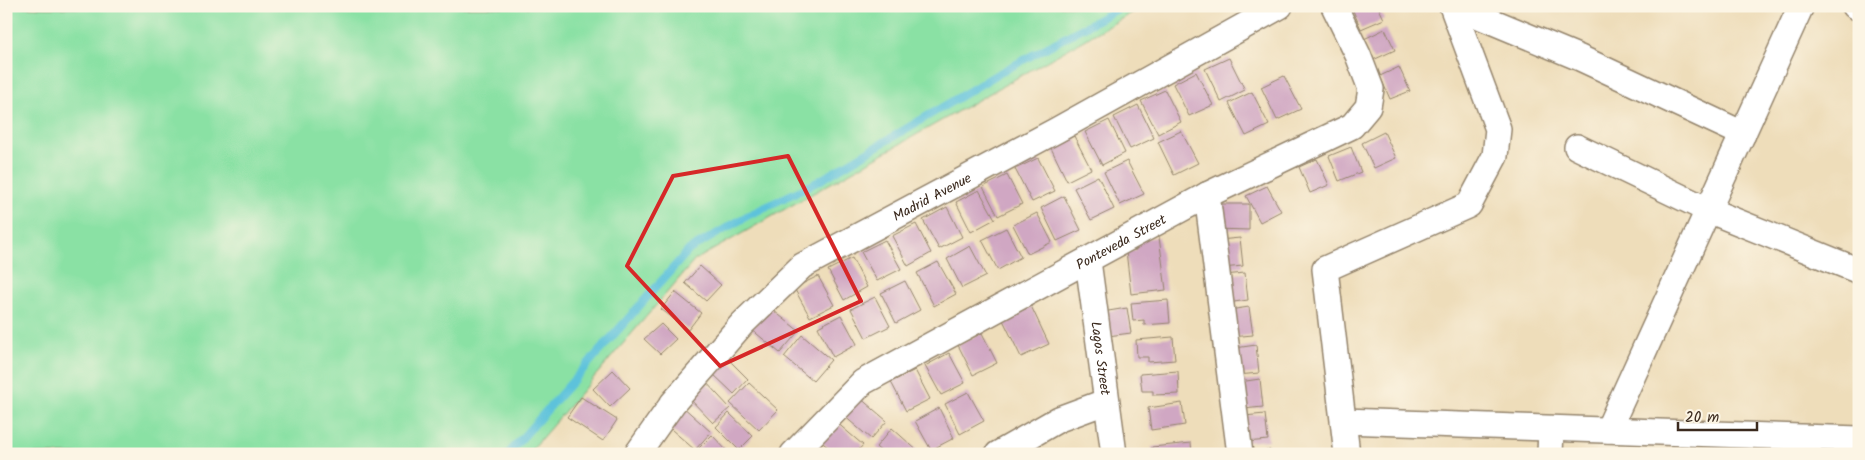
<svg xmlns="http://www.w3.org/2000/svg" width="1865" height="460" viewBox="0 0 1865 460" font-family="Kalam,sans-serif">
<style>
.green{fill:#8ae1a4;stroke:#628661}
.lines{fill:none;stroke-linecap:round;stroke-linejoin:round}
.stream{stroke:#5dc2db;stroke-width:8}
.building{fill:#d0a7c3}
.street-casing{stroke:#94846c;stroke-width:28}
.street{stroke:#fff;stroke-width:25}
.marked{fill:none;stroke:#d62828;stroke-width:4;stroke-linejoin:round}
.labels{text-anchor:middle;stroke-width:5;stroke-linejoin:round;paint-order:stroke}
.street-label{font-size:14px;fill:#3b2a1e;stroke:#fcf5e5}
</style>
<rect width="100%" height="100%" fill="#fcf5e5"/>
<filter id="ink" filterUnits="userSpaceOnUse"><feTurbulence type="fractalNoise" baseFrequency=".02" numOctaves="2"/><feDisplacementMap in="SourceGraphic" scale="10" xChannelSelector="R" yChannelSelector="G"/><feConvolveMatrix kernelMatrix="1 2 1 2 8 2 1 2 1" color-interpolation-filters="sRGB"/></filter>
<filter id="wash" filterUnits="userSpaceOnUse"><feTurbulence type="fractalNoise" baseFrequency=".0096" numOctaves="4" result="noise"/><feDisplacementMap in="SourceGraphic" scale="20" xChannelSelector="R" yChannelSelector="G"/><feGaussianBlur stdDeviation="1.12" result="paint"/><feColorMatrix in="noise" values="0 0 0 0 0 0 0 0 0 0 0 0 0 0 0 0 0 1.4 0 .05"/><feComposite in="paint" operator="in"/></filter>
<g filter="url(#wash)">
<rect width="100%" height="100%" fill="#eeddba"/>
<!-- green -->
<path class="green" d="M 6,6 L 45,8 L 1144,6 L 695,260 L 528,454 L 6,454 Z"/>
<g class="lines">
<!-- stream -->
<path class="stream" d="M 508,454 L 689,250 L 747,216 L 819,181 L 996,75 L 1123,6"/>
</g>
<g id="blocks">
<!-- building -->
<path class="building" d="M 1351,6 L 1378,6 L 1384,19 L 1361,29 Z
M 1385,29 L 1395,50 L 1373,60 L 1364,39 Z
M 1229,58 L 1245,90 L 1221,102 L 1205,69 Z
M 1399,67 L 1410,91 L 1390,99 L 1380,76 Z
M 1196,72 L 1213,105 L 1189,116 L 1173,84 Z
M 1284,76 L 1301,109 L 1277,120 L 1261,87 Z
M 1165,90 L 1181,122 L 1158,134 L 1141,101 Z
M 1252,92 L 1269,125 L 1246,136 L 1229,103 Z
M 1138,105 L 1154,138 L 1130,149 L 1114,117 Z
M 1109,120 L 1125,153 L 1102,165 L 1085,132 Z
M 1181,131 L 1198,163 L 1174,175 L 1158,142 Z
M 1384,132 L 1396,158 L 1374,168 L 1362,143 Z
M 1074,136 L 1091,169 L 1067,181 L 1051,148 Z
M 1351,147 L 1361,172 L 1339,181 L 1329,156 Z
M 1038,158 L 1055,191 L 1032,202 L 1015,169 Z
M 1317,159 L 1329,185 L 1310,193 L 1299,167 Z
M 1127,161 L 1144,194 L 1120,205 L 1104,172 Z
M 1007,175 L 1022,204 L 998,216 L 983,187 Z
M 1098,176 L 1114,209 L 1091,220 L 1074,188 Z
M 1267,186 L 1281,211 L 1260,222 L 1246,196 Z
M 979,190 L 995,219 L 971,232 L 956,202 Z
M 1064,196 L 1081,230 L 1057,241 L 1041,208 Z
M 1215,204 L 1249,204 L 1249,230 L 1214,229 Z
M 947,207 L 962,237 L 939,249 L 923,220 Z
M 1037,213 L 1052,242 L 1028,254 L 1013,225 Z
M 916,224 L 931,253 L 908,266 L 892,236 Z
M 1006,228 L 1021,257 L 998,270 L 982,240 Z
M 1159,237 L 1166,290 L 1131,294 L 1126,251 L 1136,250 L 1135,240 Z
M 1240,238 L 1243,266 L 1222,268 L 1219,240 Z
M 885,240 L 901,269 L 877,281 L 861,252 Z
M 970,246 L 986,276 L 962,288 L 947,259 Z
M 852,258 L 867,287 L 844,300 L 828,270 Z
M 938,262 L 956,294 L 934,306 L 917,273 Z
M 700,266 L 721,285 L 706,301 L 685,283 Z
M 1245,273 L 1248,300 L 1227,303 L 1224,275 Z
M 818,276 L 834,305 L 810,317 L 794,288 Z
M 905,281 L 920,310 L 896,323 L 881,293 Z
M 675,292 L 701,313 L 688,330 L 661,309 Z
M 875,297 L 890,326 L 866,338 L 851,309 Z
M 1168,300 L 1170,323 L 1144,325 L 1144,320 L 1133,321 L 1131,303 Z
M 1031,306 L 1049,344 L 1021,357 L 1003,320 Z
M 769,307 L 799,331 L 780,353 L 751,329 Z
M 1249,307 L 1253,335 L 1231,337 L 1229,310 Z
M 1127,308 L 1131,333 L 1100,337 L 1096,313 Z
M 841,315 L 857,344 L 833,357 L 818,327 Z
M 661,324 L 676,339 L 660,354 L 644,339 Z
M 982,333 L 997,363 L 973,375 L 958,345 Z
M 802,335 L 831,360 L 813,381 L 784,357 Z
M 1173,337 L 1175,360 L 1148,362 L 1148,357 L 1137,357 L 1136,340 Z
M 1256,345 L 1259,373 L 1238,375 L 1235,348 Z
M 949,353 L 965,383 L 941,395 L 925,366 Z
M 726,357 L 748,379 L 734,394 L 711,372 Z
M 613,370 L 630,388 L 610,407 L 593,389 Z
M 915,370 L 930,399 L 906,411 L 891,382 Z
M 1178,371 L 1179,394 L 1153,395 L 1153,391 L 1142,391 L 1140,374 Z
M 1260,379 L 1263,407 L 1243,409 L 1239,382 Z
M 705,381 L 730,408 L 713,423 L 688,397 Z
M 749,383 L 778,410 L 759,430 L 730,403 Z
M 968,392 L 984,421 L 960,434 L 945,404 Z
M 581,397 L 617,420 L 603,441 L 567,417 Z
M 859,397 L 887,421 L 871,439 L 843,415 Z
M 1182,403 L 1185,425 L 1151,430 L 1148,408 Z
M 681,405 L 711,432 L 695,450 L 664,423 Z
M 939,408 L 954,438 L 931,450 L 915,421 Z
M 729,413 L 753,436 L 739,450 L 716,427 Z
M 1265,414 L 1268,440 L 1246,442 L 1244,416 Z
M 835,421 L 863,445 L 855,454 L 836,454 L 818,439 Z
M 892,428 L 920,453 L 919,454 L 884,454 L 876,447 Z
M 712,435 L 730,454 L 693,454 Z
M 1191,443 L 1192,454 L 1152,454 L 1152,447 Z
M 1270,450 L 1271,454 L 1250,454 L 1249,452 Z
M 1150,451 L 1150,454 L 1137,454 L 1137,453 Z"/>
</g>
</g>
<g filter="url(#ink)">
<use href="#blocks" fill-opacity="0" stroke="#94846c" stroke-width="1"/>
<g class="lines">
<!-- street casing -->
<g class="street-casing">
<g id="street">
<path d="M 1455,6 L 1580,58 L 1743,134"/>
<path d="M 1855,6 L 1859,8"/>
<path d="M 1577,147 L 1708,210 L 1859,271"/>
<path d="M 1207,195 L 1240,454"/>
<path id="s1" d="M 1088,261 L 1114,454"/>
<path d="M 1344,421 L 1859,439"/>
<path d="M 1608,430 L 1801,6"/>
<path id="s2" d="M 637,454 L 673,403 L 742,324 L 802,266 L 1057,130 L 1280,6"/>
<path id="s3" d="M 793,454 L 863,382 L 1207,195 L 1352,126 L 1368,107 L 1371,89 L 1358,55 L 1334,6"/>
<path d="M 998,454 L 1059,419 L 1105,402"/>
<path d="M 1347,454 L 1325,269 L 1469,205 L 1495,156 L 1498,129 L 1452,6"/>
<path d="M 1550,454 L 1551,429"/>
</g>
</g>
<!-- street -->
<use href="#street" class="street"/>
</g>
</g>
<!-- marked area -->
<path class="marked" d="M 788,156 L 861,301 L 720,366 L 627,266 L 673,176 Z"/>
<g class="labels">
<!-- street labels -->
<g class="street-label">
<text dy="5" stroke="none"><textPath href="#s2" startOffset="398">Madrid Avenue</textPath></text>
<text dy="5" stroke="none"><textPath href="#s3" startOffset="394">Ponteveda Street</textPath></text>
<text dy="5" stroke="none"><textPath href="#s1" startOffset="98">Lagos Street</textPath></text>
</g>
</g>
<!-- margin -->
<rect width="1865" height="460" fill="none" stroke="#fcf5e5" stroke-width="25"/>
<!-- scale -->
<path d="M1678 422v8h79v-8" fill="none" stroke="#3b2a1e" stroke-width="2.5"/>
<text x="1685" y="422" font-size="15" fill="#3b2a1e" stroke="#fcf5e5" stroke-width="4" paint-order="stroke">20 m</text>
</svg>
